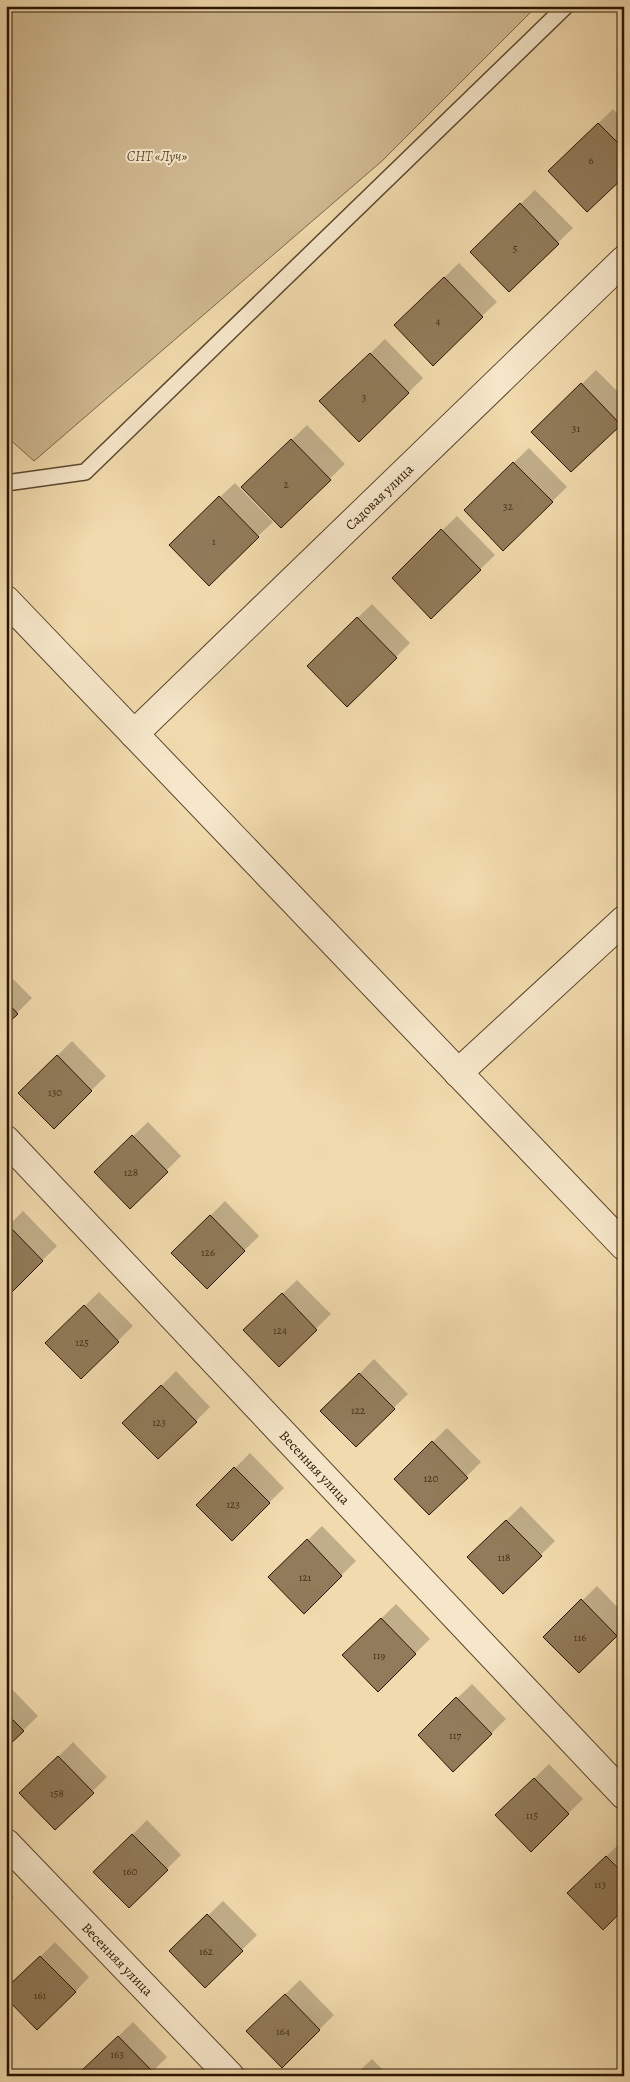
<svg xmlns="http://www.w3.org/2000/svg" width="630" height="2082" viewBox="0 0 630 2082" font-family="Alegreya,serif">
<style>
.green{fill:#cfb890;stroke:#7c6648}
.shadow{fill:#0003}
.building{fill:#917b5a;stroke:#281401}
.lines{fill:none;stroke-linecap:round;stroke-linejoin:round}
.lane-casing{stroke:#5a462c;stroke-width:18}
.street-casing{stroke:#5a462c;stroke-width:30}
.lane{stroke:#f6e7ca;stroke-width:15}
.street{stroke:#f6e7ca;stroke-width:28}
.labels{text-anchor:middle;stroke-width:4;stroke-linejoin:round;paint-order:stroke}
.number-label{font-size:11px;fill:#422e17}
.park-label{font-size:14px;font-style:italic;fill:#624d33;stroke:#f6e7ca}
.street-label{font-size:14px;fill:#281401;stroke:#f6e7ca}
</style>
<rect width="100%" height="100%" fill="#f1daad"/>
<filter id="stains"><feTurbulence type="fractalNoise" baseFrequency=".004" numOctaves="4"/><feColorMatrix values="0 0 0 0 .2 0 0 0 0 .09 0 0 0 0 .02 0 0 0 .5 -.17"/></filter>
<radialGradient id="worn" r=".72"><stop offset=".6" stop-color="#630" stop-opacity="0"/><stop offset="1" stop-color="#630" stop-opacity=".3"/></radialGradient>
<!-- green -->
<path class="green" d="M 6,6 L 537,6 L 382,161 L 34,461 L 6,436 Z"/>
<!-- shadow -->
<path class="shadow" d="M 613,109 L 624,120 L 624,175 L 564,157 Z
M 535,190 L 573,228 L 509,290 L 486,237 Z
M 459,263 L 497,302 L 482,316 L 410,311 Z
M 385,339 L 423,378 L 408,393 L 336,387 Z
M 596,370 L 624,398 L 624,420 L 571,471 L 533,432 Z
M 307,425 L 345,464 L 281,526 L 258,473 Z
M 529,448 L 567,487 L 503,549 L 480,495 Z
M 235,483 L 273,522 L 258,536 L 185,530 Z
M 457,516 L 495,555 L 431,617 L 393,578 Z
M 372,604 L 410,643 L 396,657 L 323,651 Z
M 6,972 L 32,998 L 6,1024 Z
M 72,1041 L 106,1076 L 54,1127 L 20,1093 Z
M 148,1122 L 181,1156 L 130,1207 L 110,1158 Z
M 225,1201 L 259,1236 L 207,1287 L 173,1253 Z
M 23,1211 L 57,1246 L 6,1296 L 6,1228 Z
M 297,1280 L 331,1314 L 279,1365 L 259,1316 Z
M 99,1292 L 133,1326 L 81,1377 L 47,1343 Z
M 374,1359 L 408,1394 L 356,1445 L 322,1411 Z
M 176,1371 L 210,1407 L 196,1421 L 124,1423 Z
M 447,1428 L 481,1462 L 429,1514 L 395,1479 Z
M 250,1453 L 284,1488 L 232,1539 L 198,1505 Z
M 521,1506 L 555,1541 L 503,1592 L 469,1557 Z
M 322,1526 L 356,1561 L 304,1612 L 270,1577 Z
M 597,1586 L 624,1614 L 624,1628 L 579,1672 L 545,1637 Z
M 396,1604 L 430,1639 L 378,1690 L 344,1655 Z
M 6,1683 L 38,1716 L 6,1747 Z
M 472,1684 L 506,1719 L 491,1734 L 419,1735 Z
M 73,1742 L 107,1777 L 55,1828 L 21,1793 Z
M 549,1764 L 583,1799 L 531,1850 L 497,1815 Z
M 147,1820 L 181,1855 L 129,1906 L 95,1872 Z
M 621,1842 L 624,1845 L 624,1908 L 583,1879 Z
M 6,1889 L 14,1897 L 6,1904 Z
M 223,1901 L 257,1935 L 205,1986 L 171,1951 Z
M 55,1942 L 89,1977 L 75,1992 L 18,1979 Z
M 300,1980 L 334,2015 L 282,2066 L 248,2031 Z
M 133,2022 L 167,2057 L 148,2076 L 81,2073 Z
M 372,2059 L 389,2076 L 354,2076 Z"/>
<!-- building -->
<path class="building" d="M 598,123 L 624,149 L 624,177 L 587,212 L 548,171 Z
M 520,203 L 559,244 L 509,292 L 470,252 Z
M 444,277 L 483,317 L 433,366 L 394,325 Z
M 624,350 L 624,362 L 618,356 Z
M 370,353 L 409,393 L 359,442 L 319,401 Z
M 581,383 L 621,425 L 571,472 L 531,432 Z
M 291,439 L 331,480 L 281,528 L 241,487 Z
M 513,462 L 553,502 L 503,551 L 464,510 Z
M 219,496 L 259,537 L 209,586 L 169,545 Z
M 441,529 L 481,570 L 431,619 L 392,578 Z
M 357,617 L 397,658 L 347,707 L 307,666 Z
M 6,1001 L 18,1014 L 6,1025 Z
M 57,1055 L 92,1091 L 54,1129 L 18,1093 Z
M 132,1135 L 168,1172 L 130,1209 L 94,1172 Z
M 210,1215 L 245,1251 L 207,1289 L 171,1253 Z
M 8,1225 L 43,1261 L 6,1298 L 6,1226 Z
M 282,1293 L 317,1330 L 279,1367 L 243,1330 Z
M 84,1305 L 119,1342 L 81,1379 L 45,1343 Z
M 359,1373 L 395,1409 L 356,1447 L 320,1411 Z
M 161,1385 L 197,1422 L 158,1459 L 122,1423 Z
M 432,1441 L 468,1478 L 429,1515 L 394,1479 Z
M 234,1467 L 270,1503 L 232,1541 L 196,1505 Z
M 506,1520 L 542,1556 L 503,1594 L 467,1557 Z
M 307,1539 L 342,1576 L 304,1614 L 268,1577 Z
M 581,1599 L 617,1636 L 579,1673 L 543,1637 Z
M 381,1618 L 416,1654 L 378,1692 L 342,1655 Z
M 456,1697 L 492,1734 L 453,1772 L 418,1735 Z
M 6,1713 L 24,1731 L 6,1748 Z
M 58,1756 L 94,1793 L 55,1830 L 19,1793 Z
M 534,1778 L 569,1814 L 531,1852 L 495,1815 Z
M 132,1834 L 168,1870 L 129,1908 L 93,1872 Z
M 606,1856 L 624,1874 L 624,1909 L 603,1930 L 567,1893 Z
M 207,1914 L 243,1951 L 205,1988 L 169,1951 Z
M 40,1956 L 76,1992 L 37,2030 L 6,1998 L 6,1988 Z
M 285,1994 L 320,2030 L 282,2068 L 246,2031 Z
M 118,2036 L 153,2072 L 150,2076 L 81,2076 L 79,2073 Z"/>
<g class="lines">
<!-- lane casing -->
<g class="lane-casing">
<path id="lane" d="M 6,483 L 85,472 L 566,6"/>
</g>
<!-- street casing -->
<g class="street-casing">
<g id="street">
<path d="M 6,600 L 624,1246"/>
<path id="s1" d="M 134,734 L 624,260"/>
<path d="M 458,1073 L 624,920"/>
<path id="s2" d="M 6,1140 L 624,1795"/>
<path id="s3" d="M 6,1843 L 230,2076"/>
</g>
</g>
<!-- lane -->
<use href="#lane" class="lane"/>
<!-- street -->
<use href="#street" class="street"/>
</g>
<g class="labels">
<!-- number labels -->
<g class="number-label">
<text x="591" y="164">6</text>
<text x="515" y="252">5</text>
<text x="438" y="325">4</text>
<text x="364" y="401">3</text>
<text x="576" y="432">31</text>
<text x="286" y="488">2</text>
<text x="508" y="510">32</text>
<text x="214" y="545">1</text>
<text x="55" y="1096">130</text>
<text x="131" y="1176">128</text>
<text x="208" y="1256">126</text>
<text x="280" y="1334">124</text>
<text x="82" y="1346">125</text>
<text x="358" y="1414">122</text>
<text x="159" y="1426">123</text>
<text x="431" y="1482">120</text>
<text x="233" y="1508">123</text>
<text x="504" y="1561">118</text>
<text x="305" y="1581">121</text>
<text x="580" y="1641">116</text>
<text x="379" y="1659">119</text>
<text x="455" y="1739">117</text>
<text x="57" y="1797">158</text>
<text x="532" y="1819">115</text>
<text x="130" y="1875">160</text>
<text x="600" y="1888">113</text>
<text x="206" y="1955">162</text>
<text x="40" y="1999">161</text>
<text x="283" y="2035">164</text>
<text x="117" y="2058">163</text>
</g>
<!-- park labels -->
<g class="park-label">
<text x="157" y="161">СНТ «Луч»</text>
</g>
<!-- street labels -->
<g class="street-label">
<text dy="5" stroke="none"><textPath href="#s1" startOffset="341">Садовая улица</textPath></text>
<text dy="5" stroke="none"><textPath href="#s2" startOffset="450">Весенняя улица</textPath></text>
<text dy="5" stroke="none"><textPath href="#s3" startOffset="161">Весенняя улица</textPath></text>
</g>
</g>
<!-- margin -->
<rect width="630" height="2082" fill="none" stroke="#f1daad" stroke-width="25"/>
<rect x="8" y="8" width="615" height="2067" fill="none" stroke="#281401" stroke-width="2.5"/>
<rect x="12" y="12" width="605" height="2057" fill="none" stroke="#281401"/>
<rect width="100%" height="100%" filter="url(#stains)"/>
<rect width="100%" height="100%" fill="url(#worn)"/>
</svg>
